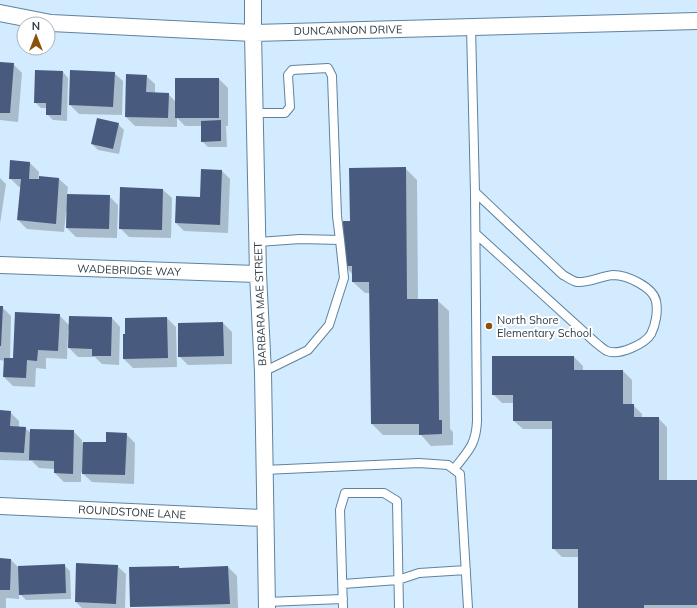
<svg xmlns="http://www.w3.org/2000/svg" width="697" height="608" viewBox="0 0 697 608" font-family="Mulish,sans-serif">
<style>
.shadow{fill:#0003}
.building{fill:#485a7d}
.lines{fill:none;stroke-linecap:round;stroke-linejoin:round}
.service-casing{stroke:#5e83a0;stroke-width:10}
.minor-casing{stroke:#5e83a0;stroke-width:18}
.service{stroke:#fff;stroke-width:8}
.minor{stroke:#fff;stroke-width:16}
.poi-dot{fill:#8b500b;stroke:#fff;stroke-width:1.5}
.labels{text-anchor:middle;stroke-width:4;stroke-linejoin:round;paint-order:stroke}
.street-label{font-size:11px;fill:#2c3c48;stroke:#fff}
.poi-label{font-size:11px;fill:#2c3c48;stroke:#fff;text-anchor:start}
</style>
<rect width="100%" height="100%" fill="#d3ebfe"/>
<!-- shadow -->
<path class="shadow" d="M 0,63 L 13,64 L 22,73 L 18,122 L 0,120 Z
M 63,72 L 68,78 L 67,121 L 53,120 L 47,114 L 47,108 L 41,108 L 35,102 Z
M 114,73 L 123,81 L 122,115 L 79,114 L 70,105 Z
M 146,76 L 155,84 L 155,94 L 168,94 L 176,102 L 219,79 L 228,88 L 228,126 L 225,126 L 226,127 L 227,147 L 208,147 L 202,141 L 202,126 L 185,126 L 177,118 L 177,127 L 135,126 L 126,117 Z
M 118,124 L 124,130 L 119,154 L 98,150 L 92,144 Z
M 30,163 L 39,172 L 38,184 L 59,179 L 68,187 L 67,195 L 109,196 L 118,205 L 117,238 L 76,237 L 67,228 L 67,212 L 66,212 L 64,232 L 27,229 L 18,220 L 21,187 L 19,187 L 10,178 Z
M 405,168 L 417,180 L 418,300 L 437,300 L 449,311 L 450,429 L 453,432 L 453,445 L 431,446 L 421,435 L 383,435 L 372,424 L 371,293 L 365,293 L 353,282 L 353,275 L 345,266 L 351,222 Z
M 222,171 L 230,179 L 228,233 L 184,231 L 176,223 L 201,199 Z
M 0,178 L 6,184 L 0,224 Z
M 121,188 L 163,190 L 172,198 L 171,238 L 129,237 L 120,228 Z
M 0,307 L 2,307 L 11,316 L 10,359 L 14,359 L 59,315 L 70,326 L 112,318 L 120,327 L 119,365 L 102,364 L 95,357 L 78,357 L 69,348 L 70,330 L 68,330 L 67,359 L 46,358 L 46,369 L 36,368 L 35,387 L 13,386 L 4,377 L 5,361 L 0,360 Z
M 167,318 L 176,327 L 177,367 L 133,368 L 124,359 Z
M 223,323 L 232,332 L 232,364 L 188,365 L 179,356 Z
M 574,357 L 583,366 L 583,371 L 623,371 L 632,380 L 632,405 L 633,405 L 642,414 L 642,418 L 658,418 L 667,427 L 667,481 L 697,481 L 697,608 L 579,608 L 579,557 L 562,557 L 553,548 L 553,429 L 523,429 L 514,421 L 514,403 L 502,403 L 493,394 Z
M 0,411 L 10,412 L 19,421 L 19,427 L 25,428 L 31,433 L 73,431 L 82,440 L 82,443 L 107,443 L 126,434 L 135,443 L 134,484 L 92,482 L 81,472 L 81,482 L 64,482 L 55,473 L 55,469 L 39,468 L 32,461 L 0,460 Z
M 0,559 L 11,560 L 18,567 L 64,565 L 70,571 L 71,599 L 26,600 L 19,593 L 19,599 L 6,598 L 6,608 L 0,608 Z
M 117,566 L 126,574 L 125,608 L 82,608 L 76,602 Z
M 179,567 L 181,569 L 228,567 L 237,576 L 238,608 L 131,607 L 130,568 Z"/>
<!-- building -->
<path class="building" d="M 0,62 L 14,63 L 10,113 L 0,113 Z
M 35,70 L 63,71 L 61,115 L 46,115 L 46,103 L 34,103 Z
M 70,70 L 115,72 L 113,107 L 69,105 Z
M 126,74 L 147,75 L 146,92 L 169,93 L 168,118 L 125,117 Z
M 175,78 L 219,78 L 219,118 L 175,118 Z
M 97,118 L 119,123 L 113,149 L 91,144 Z
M 221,120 L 221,141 L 201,142 L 201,121 Z
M 10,160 L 30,162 L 29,179 L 39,179 L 39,176 L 59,178 L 56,224 L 17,220 L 21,179 L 9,179 Z
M 406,167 L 407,299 L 438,299 L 439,420 L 442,420 L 442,434 L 419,435 L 419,424 L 371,424 L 369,282 L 352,282 L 352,266 L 344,266 L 343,221 L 350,221 L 349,168 Z
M 201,169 L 222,170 L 220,225 L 175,223 L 176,196 L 200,197 Z
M 120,187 L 163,189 L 162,230 L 119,229 Z
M 67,194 L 110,195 L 109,229 L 66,228 Z
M 0,306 L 3,306 L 1,346 L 0,346 Z
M 15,312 L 60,314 L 58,351 L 38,350 L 37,361 L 27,360 L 26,378 L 3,377 L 4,358 L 13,358 Z
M 69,316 L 112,317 L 111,356 L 92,356 L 92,349 L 68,348 Z
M 167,317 L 168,358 L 123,359 L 123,334 L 125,334 L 125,318 Z
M 223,322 L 224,356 L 178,357 L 178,323 Z
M 492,356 L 574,356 L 574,370 L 623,370 L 623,404 L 634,404 L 634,417 L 659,417 L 659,480 L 697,480 L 697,605 L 644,605 L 644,608 L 578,608 L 578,549 L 552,549 L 552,421 L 513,421 L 513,395 L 492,395 Z
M 0,410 L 11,411 L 10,426 L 26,427 L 24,453 L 0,452 Z
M 30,429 L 74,430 L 73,474 L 54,473 L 54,461 L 29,460 Z
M 106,432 L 127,433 L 125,475 L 82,474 L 83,442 L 106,442 Z
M 0,558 L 11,559 L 10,590 L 0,590 Z
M 76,563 L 118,565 L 116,604 L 75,602 Z
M 65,564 L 66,593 L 19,595 L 18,566 Z
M 179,566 L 179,568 L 228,566 L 230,604 L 130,607 L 129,567 Z"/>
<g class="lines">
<!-- service casing -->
<g class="service-casing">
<path id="service" d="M 255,113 L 285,113 L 290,107 L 288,75 L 292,70 L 328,68 L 332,76 L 337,216 L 340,240
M 475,192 L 563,275 C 567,277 572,281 577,282 C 589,283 601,276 613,275 C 627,275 653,287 656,301 C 658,311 656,324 651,334 C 645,344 619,356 607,351 C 603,349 599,345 595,342 L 476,234
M 258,242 L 300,239 L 340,240 L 344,278 L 329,325 L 308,350 L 263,372
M 454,469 C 468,451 476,445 477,421 L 475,192 L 471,27
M 264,470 L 419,463 L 448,465 L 460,474 L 468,608
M 343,584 L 398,580 L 419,573 L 466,570
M 266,602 L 343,599
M 343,608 L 340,510 L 345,493 L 384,493 L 397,501 L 399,608"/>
</g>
<!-- minor casing -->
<g class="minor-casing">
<path id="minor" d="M 253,0 L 253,33 L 258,274 L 263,372 L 267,608
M 0,13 L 51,23 L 253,33 L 697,21
M 0,265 L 258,274
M 0,506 L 264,518"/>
</g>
<!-- service -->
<use href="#service" class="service"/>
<!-- minor -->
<use href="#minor" class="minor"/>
</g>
<!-- markers -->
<circle class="poi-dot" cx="489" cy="326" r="4"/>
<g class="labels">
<!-- street labels -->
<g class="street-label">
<text transform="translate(348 30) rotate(-1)" y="4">DUNCANNON DRIVE</text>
<text transform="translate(129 270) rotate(2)" y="4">WADEBRIDGE WAY</text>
<text transform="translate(260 304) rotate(-92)" y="4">BARBARA MAE STREET</text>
<text transform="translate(132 512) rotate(3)" y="4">ROUNDSTONE LANE</text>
</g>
<!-- poi labels -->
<g class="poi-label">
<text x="497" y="324">North Shore<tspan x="497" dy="13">Elementary School</tspan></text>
</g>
</g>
<!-- north arrow -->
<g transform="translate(36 36)"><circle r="19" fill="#ffffff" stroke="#abb1b6"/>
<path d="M0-3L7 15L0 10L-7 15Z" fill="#8b500b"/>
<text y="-6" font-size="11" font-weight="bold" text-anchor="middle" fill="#2c3c48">N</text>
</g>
</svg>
